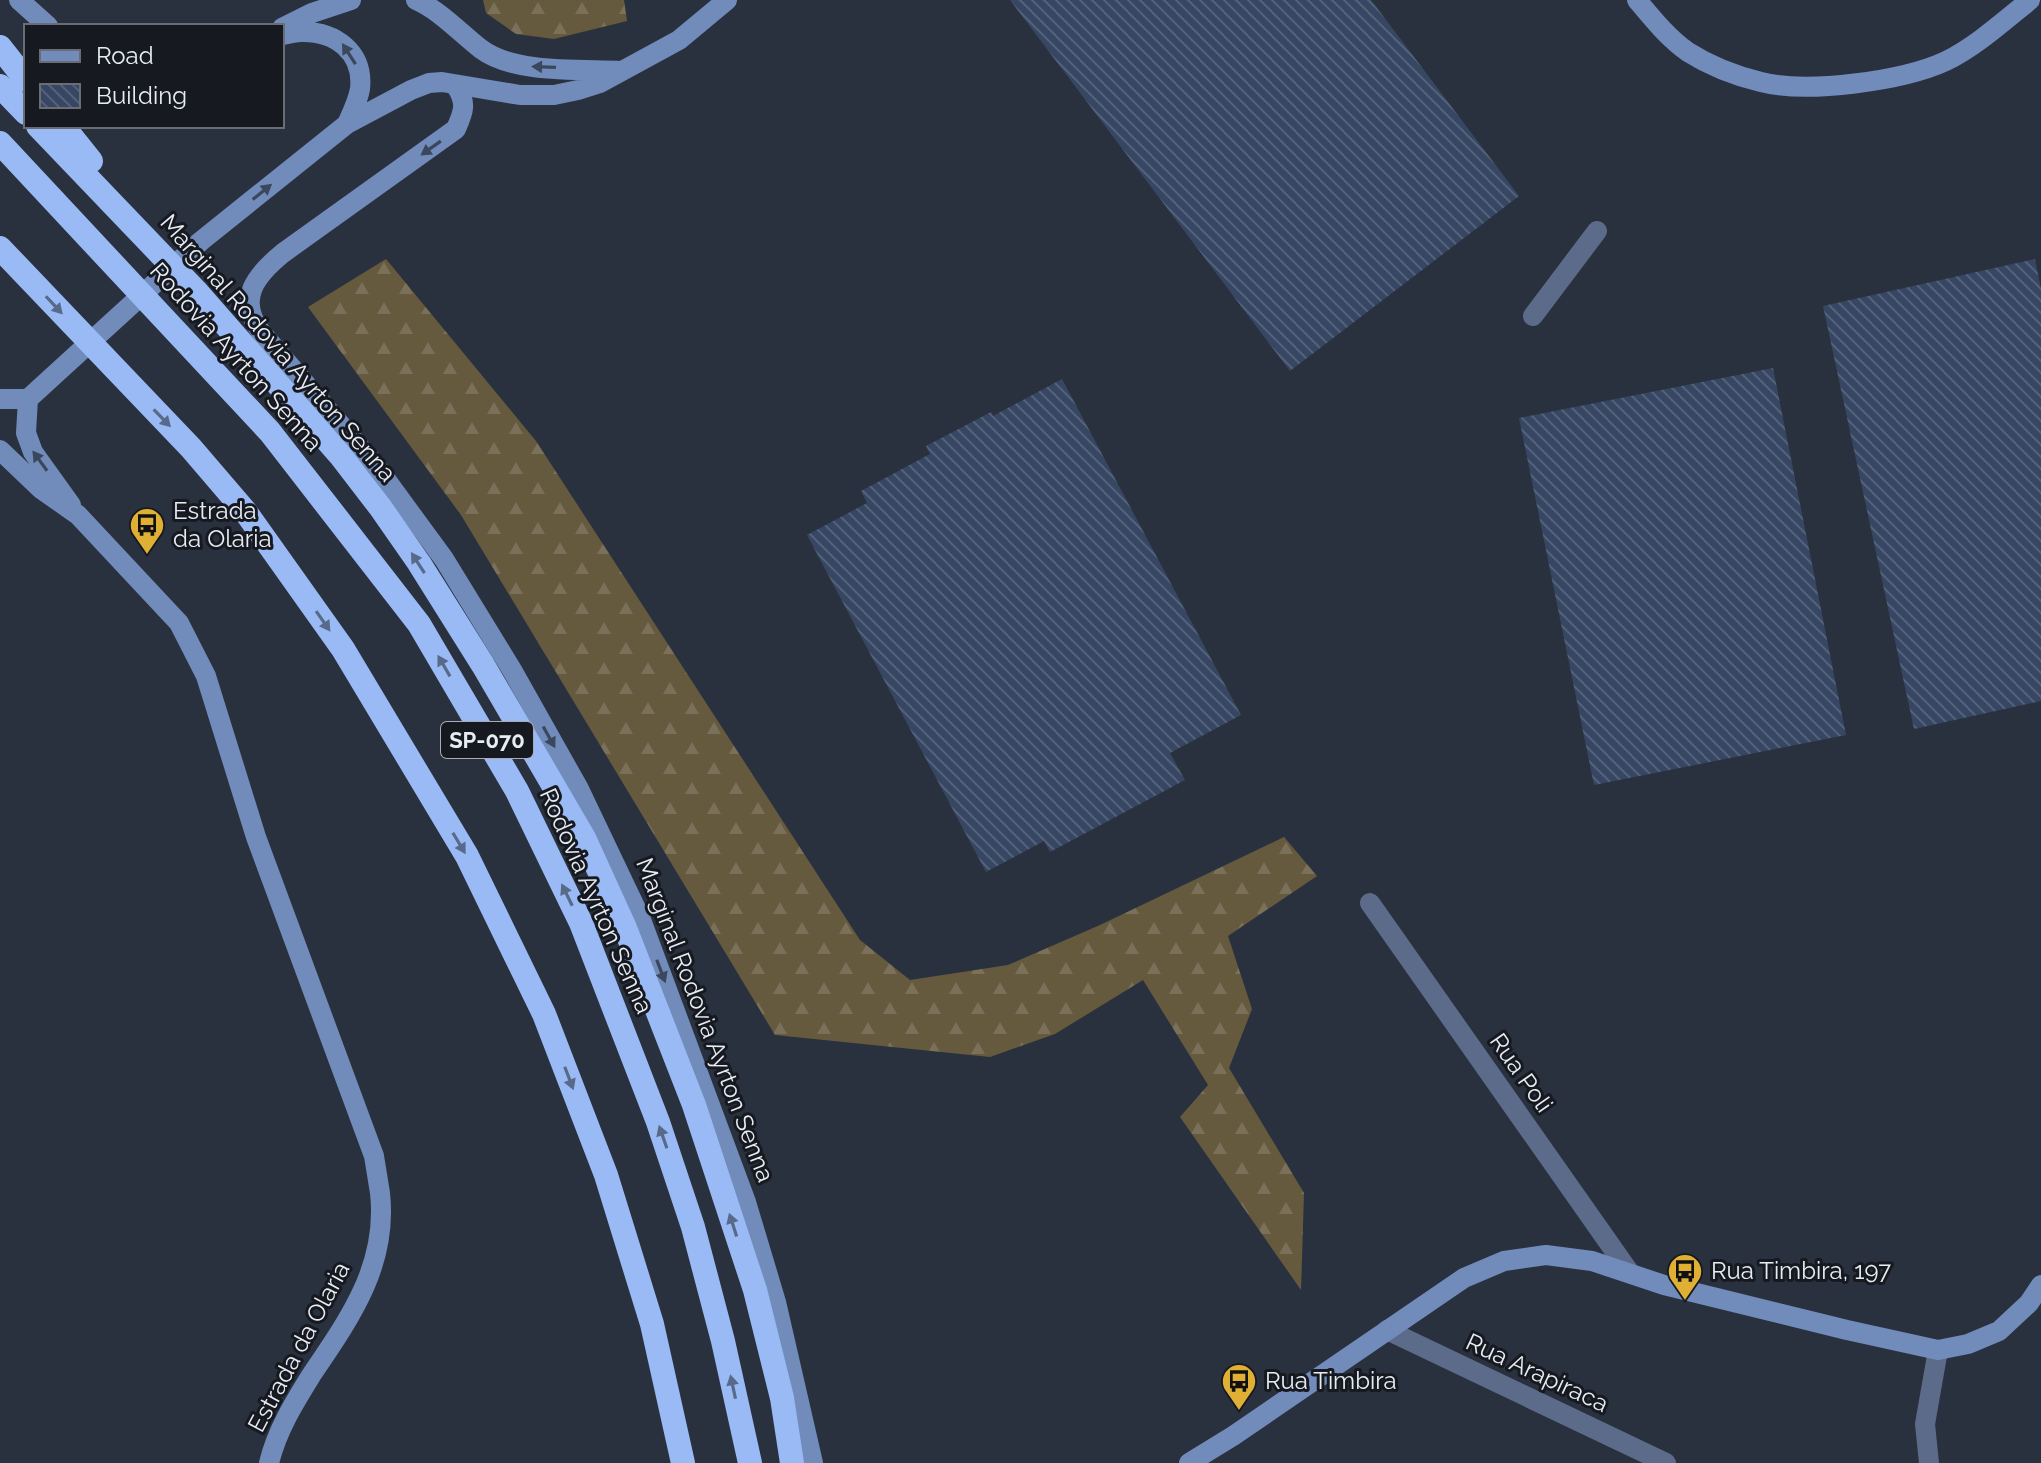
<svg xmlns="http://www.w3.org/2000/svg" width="2041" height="1463" viewBox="0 0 2041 1463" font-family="Raleway,sans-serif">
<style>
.forest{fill:url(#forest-firs)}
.building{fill:url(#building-back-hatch)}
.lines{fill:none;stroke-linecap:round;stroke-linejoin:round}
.street{stroke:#5b6b89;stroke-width:20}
.secondary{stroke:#718bbb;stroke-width:20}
.highway{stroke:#9abaf5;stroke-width:24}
.oneway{fill:#3a475d}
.oneway2{fill:#586a8a}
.labels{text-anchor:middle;stroke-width:6;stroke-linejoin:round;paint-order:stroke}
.shield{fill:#16191f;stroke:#a8adb4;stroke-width:2}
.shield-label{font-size:22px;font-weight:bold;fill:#e7ecf4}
.street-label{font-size:24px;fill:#e7ecf4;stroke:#16191f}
.poi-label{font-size:24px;fill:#e7ecf4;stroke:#16191f;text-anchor:start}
</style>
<defs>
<pattern id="forest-firs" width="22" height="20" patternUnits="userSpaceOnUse" patternTransform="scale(2)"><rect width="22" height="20" fill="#65593e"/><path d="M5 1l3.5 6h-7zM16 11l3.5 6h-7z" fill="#7b715a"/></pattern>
<pattern id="building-back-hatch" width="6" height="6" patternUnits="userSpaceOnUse" patternTransform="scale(2)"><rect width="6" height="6" fill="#364663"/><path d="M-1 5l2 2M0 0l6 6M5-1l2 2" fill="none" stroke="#53617a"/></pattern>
</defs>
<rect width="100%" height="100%" fill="#2a313e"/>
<!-- forest -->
<path class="forest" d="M 483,0 L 624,0 L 627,21 L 554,39 L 516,34 L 486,13 Z
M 386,259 L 536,441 L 860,940 L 910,980 L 1008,965 L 1100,925 L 1284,837 L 1317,876 L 1228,936 L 1252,1009 L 1229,1068 L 1304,1193 L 1301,1290 L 1180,1117 L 1208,1085 L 1143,980 L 1055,1034 L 990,1057 L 775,1035 L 461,515 L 308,307 Z"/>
<!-- building -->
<path class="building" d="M 1010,0 L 1371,0 L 1519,196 L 1290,371 Z
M 2035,259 L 2041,289 L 2041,701 L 1914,729 L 1823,306 Z
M 1773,368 L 1846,735 L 1594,785 L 1519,418 Z
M 1062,379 L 1241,715 L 1170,753 L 1185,780 L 1050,852 L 1044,841 L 986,872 L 807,535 L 867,503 L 861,491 L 930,454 L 926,446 L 991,412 L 993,416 Z"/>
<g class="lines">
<!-- street -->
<path class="street" d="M 1533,316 L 1597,231
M 1370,903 L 1630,1273
M 1387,1330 L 1666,1463
M 1929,1463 L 1925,1424 L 1938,1350"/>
<!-- secondary -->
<path class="secondary" d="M 19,0 L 48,26
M 416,0 C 442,12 459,32 481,49 C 514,74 581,69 621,71
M 1637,0 C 1652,18 1668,38 1688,52 C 1710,66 1736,76 1761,82 C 1807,94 1903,81 1946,61 C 1975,47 2004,21 2030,0
M 282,28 L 312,13 L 351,0
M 282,35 C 288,34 295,32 301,32 C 335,31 364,52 360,89 C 358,101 352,113 347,124
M 456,86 C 467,103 464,111 456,129 L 283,253 C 256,275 236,299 261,332 L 376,466 L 444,559 L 512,670 L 579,789 L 640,917 L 746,1202 L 776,1302 L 813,1463
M 0,399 L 28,399
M 28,399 L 201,241 L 347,124 L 411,90 L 429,83 L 442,82 L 520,95 L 554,95 L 578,90 L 600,83 L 679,40 L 727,0
M 28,399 L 26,433 L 33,452 L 71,505
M 0,450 L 41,489 L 78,515 L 179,623 L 206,676 L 256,837 L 374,1156 C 376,1168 378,1181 380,1193 C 388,1265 350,1318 312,1374 C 294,1403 277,1430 269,1463
M 1189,1463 L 1233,1436 L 1464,1278 L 1504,1261 L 1546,1255 L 1592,1261 L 1664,1285 L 1847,1330 L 1938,1350 L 1968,1344 L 1999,1331 L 2029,1303 L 2041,1285"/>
<!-- highway -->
<path class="highway" d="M 0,47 L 26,80
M 0,86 L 26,113
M 38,126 L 196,291 L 340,455 L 380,507 L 419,563 L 483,665 L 584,838 L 625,928 L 694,1105 L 755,1290 L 782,1398 L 792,1463
M 63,126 L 91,161
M 0,143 L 270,432 L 419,624 L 517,791 L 581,923 L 658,1122 L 693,1227 L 723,1341 L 750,1463
M 0,248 L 191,448 L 245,511 L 343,649 L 467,856 L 544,1014 L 606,1175 L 652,1324 L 683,1463"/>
</g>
<!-- one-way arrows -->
<defs><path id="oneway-solid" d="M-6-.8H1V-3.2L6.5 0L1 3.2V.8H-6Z" transform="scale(2)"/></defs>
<g class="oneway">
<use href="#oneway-solid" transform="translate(349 54) rotate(-123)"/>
<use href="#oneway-solid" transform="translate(544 67) rotate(-178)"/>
<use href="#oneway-solid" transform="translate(431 148) rotate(145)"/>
<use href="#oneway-solid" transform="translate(262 192) rotate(-39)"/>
<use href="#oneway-solid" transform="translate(40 461) rotate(-126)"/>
<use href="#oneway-solid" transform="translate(549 737) rotate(61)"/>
<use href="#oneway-solid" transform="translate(661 971) rotate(69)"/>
</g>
<g class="oneway2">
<use href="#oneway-solid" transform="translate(54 305) rotate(47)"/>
<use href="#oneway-solid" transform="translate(162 418) rotate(46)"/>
<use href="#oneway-solid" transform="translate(418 563) rotate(-123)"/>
<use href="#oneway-solid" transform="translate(323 621) rotate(55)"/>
<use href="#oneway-solid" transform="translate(444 666) rotate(-120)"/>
<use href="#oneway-solid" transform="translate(459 843) rotate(59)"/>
<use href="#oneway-solid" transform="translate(567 895) rotate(-116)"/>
<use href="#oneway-solid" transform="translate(569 1078) rotate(69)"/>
<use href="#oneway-solid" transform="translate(663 1137) rotate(-109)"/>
<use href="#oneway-solid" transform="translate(733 1225) rotate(-108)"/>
<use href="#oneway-solid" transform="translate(733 1387) rotate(-102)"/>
</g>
<!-- icons -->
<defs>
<g id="bus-pin" transform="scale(1.8)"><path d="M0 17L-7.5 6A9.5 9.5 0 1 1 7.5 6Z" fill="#dfb034" stroke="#16191f"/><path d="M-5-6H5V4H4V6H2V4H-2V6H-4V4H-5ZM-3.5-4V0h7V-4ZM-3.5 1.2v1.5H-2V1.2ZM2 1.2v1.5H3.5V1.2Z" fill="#111"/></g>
</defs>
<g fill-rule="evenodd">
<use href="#bus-pin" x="147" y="525"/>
<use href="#bus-pin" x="1685" y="1271"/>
<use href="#bus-pin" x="1239" y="1381"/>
</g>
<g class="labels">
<!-- shield labels -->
<rect class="shield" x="441" y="722" width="92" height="36" rx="6"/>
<g class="shield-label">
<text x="487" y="748">SP-070</text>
</g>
<!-- street labels -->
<g class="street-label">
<text transform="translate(278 348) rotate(49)" y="8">Marginal Rodovia Ayrton Senna</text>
<text transform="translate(236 357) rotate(48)" y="8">Rodovia Ayrton Senna</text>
<text transform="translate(596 901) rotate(66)" y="8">Rodovia Ayrton Senna</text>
<text transform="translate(705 1020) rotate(69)" y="8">Marginal Rodovia Ayrton Senna</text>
<text transform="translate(1521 1073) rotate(55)" y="8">Rua Poli</text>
<text transform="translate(299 1347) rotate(-62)" y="8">Estrada da Olaria</text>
<text transform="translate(1537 1373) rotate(25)" y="8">Rua Arapiraca</text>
</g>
<!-- poi labels -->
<g class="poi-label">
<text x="173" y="519">Estrada<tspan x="173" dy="28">da Olaria</tspan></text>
<text x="1711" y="1279">Rua Timbira, 197</text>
<text x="1265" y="1389">Rua Timbira</text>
</g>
</g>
<!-- legend -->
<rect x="24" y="24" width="260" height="104" fill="#16191f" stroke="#6a6d74" stroke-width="2"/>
<rect x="40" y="50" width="40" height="12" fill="#718bbb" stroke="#6a6d74" stroke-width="2"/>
<text x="96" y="64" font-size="24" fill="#e7ecf4">Road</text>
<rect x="40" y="84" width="40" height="24" fill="url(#building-back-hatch)" stroke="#6a6d74" stroke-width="2"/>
<text x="96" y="104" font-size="24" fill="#e7ecf4">Building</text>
</svg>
